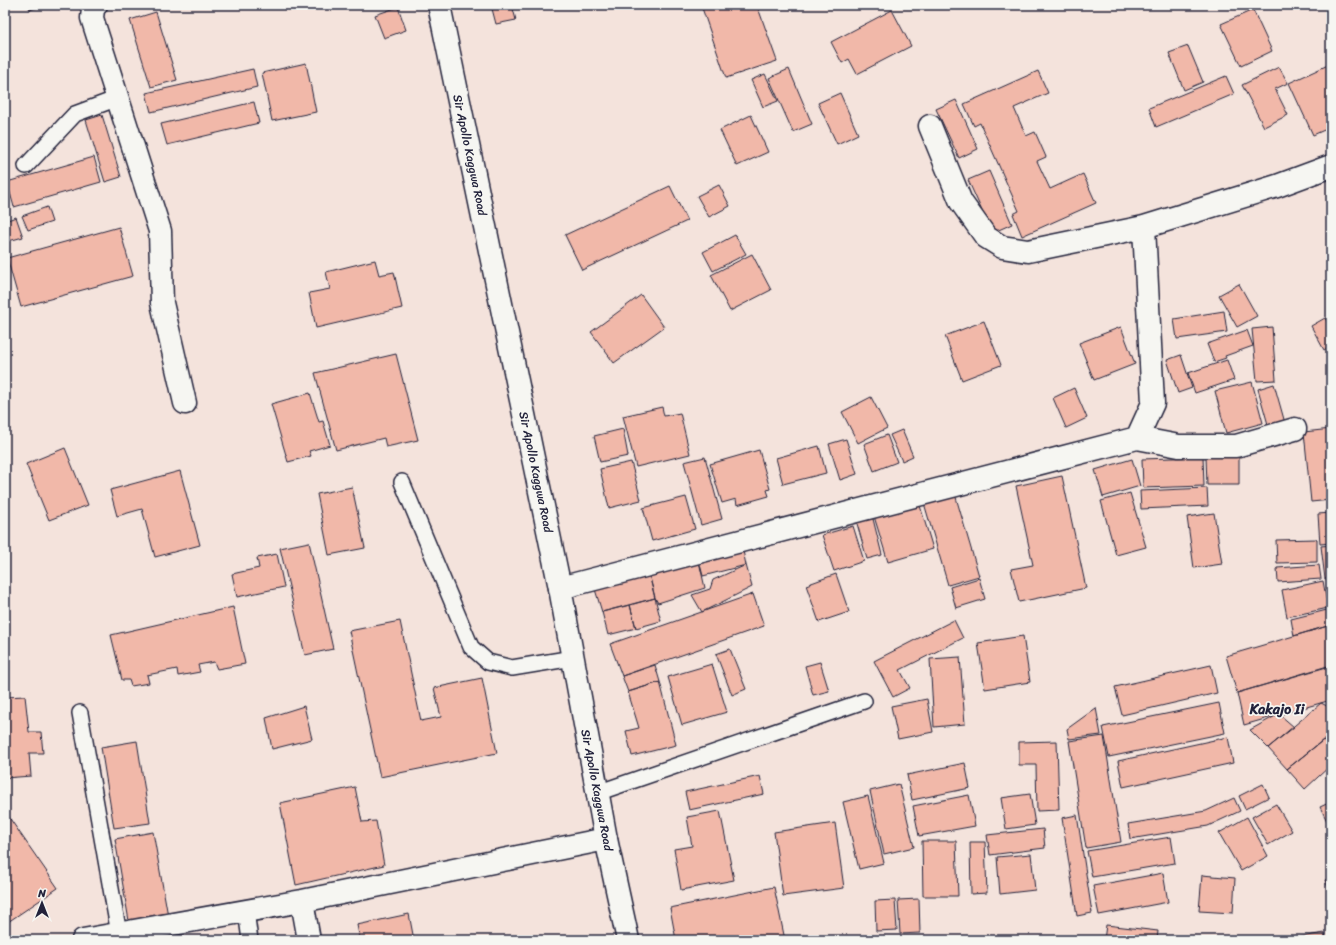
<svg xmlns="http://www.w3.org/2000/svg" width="1336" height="945" viewBox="0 0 1336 945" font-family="Sriracha,sans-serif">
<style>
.building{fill:#f1b8a9;stroke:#22223b}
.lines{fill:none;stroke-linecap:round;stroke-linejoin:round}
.service-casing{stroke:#22223b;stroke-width:18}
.minor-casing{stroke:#22223b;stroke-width:25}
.secondary-casing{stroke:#22223b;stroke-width:25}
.service{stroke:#f6f6f2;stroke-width:15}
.minor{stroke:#f6f6f2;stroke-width:22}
.secondary{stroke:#f6f6f2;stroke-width:22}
.labels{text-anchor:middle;stroke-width:3.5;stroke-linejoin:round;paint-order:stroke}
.street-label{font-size:12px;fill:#22223b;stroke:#f6f6f2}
.quarter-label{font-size:14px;font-weight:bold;fill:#22223b;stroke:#f6f6f2}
</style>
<rect width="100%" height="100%" fill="#f4e3dc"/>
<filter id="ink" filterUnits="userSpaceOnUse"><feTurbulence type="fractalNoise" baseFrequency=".025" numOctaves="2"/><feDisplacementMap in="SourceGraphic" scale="8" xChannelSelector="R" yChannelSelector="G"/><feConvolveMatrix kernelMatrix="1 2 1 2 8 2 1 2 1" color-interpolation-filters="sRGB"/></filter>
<g filter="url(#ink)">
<!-- building -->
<path class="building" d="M 28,5 L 44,5 L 30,10 Z
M 491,5 L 512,5 L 516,20 L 496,24 Z
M 701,5 L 757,5 L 777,61 L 726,78 Z
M 398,7 L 406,30 L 384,38 L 375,15 Z
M 892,10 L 911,46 L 857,74 L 849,59 L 842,63 L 831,42 Z
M 1253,10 L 1272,51 L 1241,66 L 1221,24 Z
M 156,12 L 177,80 L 151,87 L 130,20 Z
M 1188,46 L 1203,82 L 1184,90 L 1169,53 Z
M 306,63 L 316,112 L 272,121 L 262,73 Z
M 1328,65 L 1331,72 L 1331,127 L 1313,135 L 1289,83 Z
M 1279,67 L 1288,83 L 1275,89 L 1288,115 L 1264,127 L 1242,85 Z
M 253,69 L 257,87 L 151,112 L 146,93 Z
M 789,69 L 812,124 L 793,132 L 769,78 Z
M 1038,71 L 1048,93 L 1014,108 L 1026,136 L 1035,132 L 1046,157 L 1037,161 L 1050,189 L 1083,174 L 1096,203 L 1022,236 L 1013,214 L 1019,211 L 980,123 L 974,126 L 964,104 Z
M 765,74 L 778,101 L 763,107 L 751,80 Z
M 1226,76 L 1234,94 L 1156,127 L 1149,108 Z
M 840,93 L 858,134 L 837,144 L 818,103 Z
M 956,100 L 978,149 L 959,158 L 936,109 Z
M 254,102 L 259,123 L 167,145 L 161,124 Z
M 102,115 L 121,177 L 105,182 L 86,120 Z
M 751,115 L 768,152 L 737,166 L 720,130 Z
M 94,157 L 101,182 L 14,207 L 7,182 Z
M 989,171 L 1012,224 L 992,233 L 968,180 Z
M 719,185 L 730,206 L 709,217 L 697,196 Z
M 670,186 L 687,221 L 582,270 L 565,235 Z
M 47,207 L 52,222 L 28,230 L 22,216 Z
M 16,217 L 23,237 L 5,242 L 5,221 Z
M 119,227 L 133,276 L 21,307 L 7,258 Z
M 735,235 L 746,254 L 713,271 L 703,252 Z
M 752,254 L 771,290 L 730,311 L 711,275 Z
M 375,260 L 379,275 L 394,272 L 402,308 L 316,328 L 309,293 L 330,289 L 326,272 Z
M 1239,284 L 1257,316 L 1237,327 L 1219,295 Z
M 641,295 L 664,327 L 614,363 L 591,332 Z
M 1224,311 L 1227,332 L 1177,339 L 1174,319 Z
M 1325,318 L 1331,328 L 1331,346 L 1324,350 L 1311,326 Z
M 984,321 L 1001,365 L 962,380 L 945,336 Z
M 1121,327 L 1135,364 L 1094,380 L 1079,343 Z
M 1272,327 L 1276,380 L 1257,381 L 1252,329 Z
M 1247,330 L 1253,346 L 1225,356 L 1226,358 L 1214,362 L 1207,344 Z
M 396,354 L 418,440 L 386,447 L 384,438 L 336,450 L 315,373 Z
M 1181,355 L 1192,388 L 1178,393 L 1167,360 Z
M 1227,360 L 1234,380 L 1195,393 L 1188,373 Z
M 1252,382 L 1263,423 L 1226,433 L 1215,391 Z
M 1274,384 L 1285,423 L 1269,428 L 1258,389 Z
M 1074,388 L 1087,418 L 1066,428 L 1053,398 Z
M 310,393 L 319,422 L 323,421 L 330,445 L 309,451 L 311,456 L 288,462 L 271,404 Z
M 871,397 L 887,428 L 858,443 L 842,412 Z
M 662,407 L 664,416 L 680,413 L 690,454 L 636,467 L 623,416 Z
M 623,429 L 628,456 L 600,462 L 594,436 Z
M 1331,429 L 1331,500 L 1311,502 L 1304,432 Z
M 902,430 L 913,456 L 902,461 L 890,435 Z
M 887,435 L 897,462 L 874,471 L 864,444 Z
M 846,439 L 857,474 L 840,480 L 829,444 Z
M 819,446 L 826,473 L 783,484 L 776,458 Z
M 65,448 L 88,505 L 49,520 L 26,464 Z
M 759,450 L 770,489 L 767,490 L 769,496 L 737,505 L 736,499 L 722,503 L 710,464 Z
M 705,457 L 722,519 L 701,525 L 684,462 Z
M 1203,457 L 1204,486 L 1143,488 L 1142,459 Z
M 1206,457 L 1239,457 L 1239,485 L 1207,485 Z
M 1132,459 L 1140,486 L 1103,497 L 1095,470 Z
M 631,462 L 641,500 L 609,508 L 600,469 Z
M 180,471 L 200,545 L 155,557 L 142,509 L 117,516 L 110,490 Z
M 1062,476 L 1086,588 L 1019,602 L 1011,569 L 1033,565 L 1016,486 Z
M 352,487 L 365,548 L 329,555 L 317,494 Z
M 1207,488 L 1208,506 L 1141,509 L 1140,491 Z
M 1130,493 L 1146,547 L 1116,555 L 1101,501 Z
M 955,494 L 979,576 L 948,585 L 924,503 Z
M 686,497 L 695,529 L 652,541 L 643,508 Z
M 918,499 L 933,549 L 888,562 L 873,513 Z
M 1214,513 L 1222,564 L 1194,568 L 1187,517 Z
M 1331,513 L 1331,543 L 1320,544 L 1318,514 Z
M 872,515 L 882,555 L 867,559 L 856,520 Z
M 853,526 L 864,561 L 834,571 L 822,535 Z
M 1317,539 L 1317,562 L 1277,563 L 1276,540 Z
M 309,542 L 333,649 L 305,655 L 280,548 Z
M 1331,545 L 1331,578 L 1325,579 L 1321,546 Z
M 742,546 L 746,565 L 703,576 L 698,557 Z
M 277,554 L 284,587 L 237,597 L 232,574 L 259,568 L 257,558 Z
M 698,557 L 705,588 L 658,603 L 655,598 L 648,570 Z
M 746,565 L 752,587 L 702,612 L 692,595 L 710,589 L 713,580 Z
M 1319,565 L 1321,579 L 1278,582 L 1277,568 Z
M 648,570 L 655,598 L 602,612 L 594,586 Z
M 836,574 L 849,612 L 819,622 L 806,585 Z
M 979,578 L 985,599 L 956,608 L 950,587 Z
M 1323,581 L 1328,608 L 1287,617 L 1282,590 Z
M 5,591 L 9,622 L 5,623 Z
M 753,594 L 764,626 L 622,676 L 610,644 Z
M 655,598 L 661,621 L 636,628 L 630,605 Z
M 630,605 L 636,628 L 608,635 L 602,612 Z
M 233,607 L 245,664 L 217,669 L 214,662 L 198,665 L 200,672 L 178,676 L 177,669 L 147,675 L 149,683 L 131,686 L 129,680 L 122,680 L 111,635 Z
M 1327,610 L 1331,620 L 1331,625 L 1294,636 L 1291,619 Z
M 954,620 L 963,638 L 900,670 L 910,688 L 893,697 L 874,661 Z
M 400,621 L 421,721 L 441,717 L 434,688 L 482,678 L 497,753 L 380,777 L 349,631 Z
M 1331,625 L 1331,665 L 1237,693 L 1226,656 Z
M 1023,636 L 1030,682 L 985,689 L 978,643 Z
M 730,649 L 746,689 L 732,695 L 716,654 Z
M 960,657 L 965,724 L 934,727 L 930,659 Z
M 820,662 L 829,691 L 813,695 L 805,666 Z
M 712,664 L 727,712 L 682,725 L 668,677 Z
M 655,665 L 660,682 L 628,692 L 622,676 Z
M 1211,665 L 1217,693 L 1122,715 L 1115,687 Z
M 1330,666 L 1331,700 L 1244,725 L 1237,693 Z
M 660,682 L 676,745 L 632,756 L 626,731 L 639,728 L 628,692 Z
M 25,696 L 29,732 L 41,732 L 43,753 L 29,753 L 31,776 L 5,778 L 5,697 Z
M 927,699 L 933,732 L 898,739 L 891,706 Z
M 1219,703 L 1225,733 L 1109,757 L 1103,727 Z
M 1321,703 L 1331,708 L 1331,734 L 1287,769 L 1268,748 Z
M 304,706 L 312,739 L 272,749 L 266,718 Z
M 1096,708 L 1101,735 L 1069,739 L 1067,729 Z
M 1279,714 L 1294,727 L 1268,748 L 1250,730 Z
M 1104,736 L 1121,842 L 1086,848 L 1069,741 Z
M 1228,737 L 1233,763 L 1123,787 L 1118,761 Z
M 1323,740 L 1331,748 L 1331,765 L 1305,789 L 1287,769 Z
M 137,741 L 150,823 L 114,828 L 101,747 Z
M 1057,741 L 1059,810 L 1037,811 L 1036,765 L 1019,765 L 1019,742 Z
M 965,763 L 970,788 L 912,800 L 907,775 Z
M 1331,772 L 1331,785 L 1327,774 Z
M 760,776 L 764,794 L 689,810 L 685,792 Z
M 899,784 L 914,847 L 884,854 L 870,791 Z
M 1263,784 L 1269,797 L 1245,809 L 1239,796 Z
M 355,787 L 362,822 L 376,821 L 384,865 L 296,885 L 280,803 Z
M 1030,794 L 1035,825 L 1006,829 L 1001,798 Z
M 969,795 L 975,826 L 919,836 L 913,806 Z
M 868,796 L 884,863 L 859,869 L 843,802 Z
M 1234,798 L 1240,811 L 1208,826 L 1130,839 L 1128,824 L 1206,811 Z
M 1331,802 L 1331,819 L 1327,821 L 1320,807 Z
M 1276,804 L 1292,831 L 1268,845 L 1252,817 Z
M 720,811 L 734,880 L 681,890 L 674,849 L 692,846 L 687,817 Z
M 6,813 L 58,888 L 5,924 L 5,814 Z
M 1077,815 L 1092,913 L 1077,916 L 1062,818 Z
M 1247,817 L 1268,856 L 1241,871 L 1219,833 Z
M 835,823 L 844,888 L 783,896 L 774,832 Z
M 1043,829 L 1045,848 L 990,855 L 987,835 Z
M 153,832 L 168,916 L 129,921 L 115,839 Z
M 1171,837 L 1175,863 L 1092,877 L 1087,851 Z
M 922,841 L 956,841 L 958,896 L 923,896 Z
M 970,842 L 985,842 L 987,893 L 971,894 Z
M 1031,854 L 1035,890 L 1000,894 L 997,857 Z
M 1163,873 L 1168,902 L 1099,915 L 1093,886 Z
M 1202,875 L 1235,878 L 1233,913 L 1199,911 Z
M 1331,878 L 1331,895 L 1325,880 Z
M 774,887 L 785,940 L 676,940 L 670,908 Z
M 919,899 L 920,933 L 900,934 L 898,900 Z
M 895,900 L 897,930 L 876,931 L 875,901 Z
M 409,914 L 414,940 L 360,940 L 357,925 Z
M 1106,925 L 1158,931 L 1157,940 L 1104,940 Z
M 1325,933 L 1326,940 L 1282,940 Z
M 880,939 L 925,939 L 925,940 L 880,940 Z"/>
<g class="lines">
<!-- service casing -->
<g class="service-casing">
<path id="service" d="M 26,166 L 75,114 L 118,98
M 402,482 L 471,647 L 488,662 L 512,668 L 573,658
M 80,713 L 119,934
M 597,793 L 864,701
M 246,911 L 250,940"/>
</g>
<!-- minor casing -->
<g class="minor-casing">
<path id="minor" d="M 96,5 L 93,9 L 92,18 L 160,231 L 162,303 L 185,403
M 930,126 L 961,202 L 986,237 L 1002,247 L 1028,251 L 1144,227 L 1277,186 L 1331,166
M 1137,438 L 1153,403 L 1144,227
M 560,588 L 1137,438 L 1179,446 L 1236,446 L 1295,429
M 302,901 L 309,940
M 83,940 L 302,901 L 606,839"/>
</g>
<!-- secondary casing -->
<g class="secondary-casing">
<path id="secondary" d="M 439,5 L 560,588 L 606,839 L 628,940"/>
</g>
<!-- service -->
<use href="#service" class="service"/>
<!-- minor -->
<use href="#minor" class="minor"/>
<!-- secondary -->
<use href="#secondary" class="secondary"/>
</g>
</g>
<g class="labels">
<!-- street labels -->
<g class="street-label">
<text transform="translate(470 155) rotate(78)" y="4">Sir Apollo Kaggwa Road</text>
<text transform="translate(536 472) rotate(78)" y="4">Sir Apollo Kaggwa Road</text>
<text transform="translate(597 790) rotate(79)" y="4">Sir Apollo Kaggwa Road</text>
</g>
<!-- quarter labels -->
<g class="quarter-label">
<text x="1277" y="714">Kakajo Ii</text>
</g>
</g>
<!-- margin -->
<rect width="1336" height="945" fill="none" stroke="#f6f6f2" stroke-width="20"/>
<rect x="10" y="10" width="1316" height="925" fill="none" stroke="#22223b" stroke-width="1.5" filter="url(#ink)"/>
<!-- north arrow -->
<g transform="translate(42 903)" stroke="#f6f6f2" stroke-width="3" paint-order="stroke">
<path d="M0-3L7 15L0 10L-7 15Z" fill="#22223b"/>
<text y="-6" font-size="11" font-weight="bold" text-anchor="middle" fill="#22223b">N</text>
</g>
</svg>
